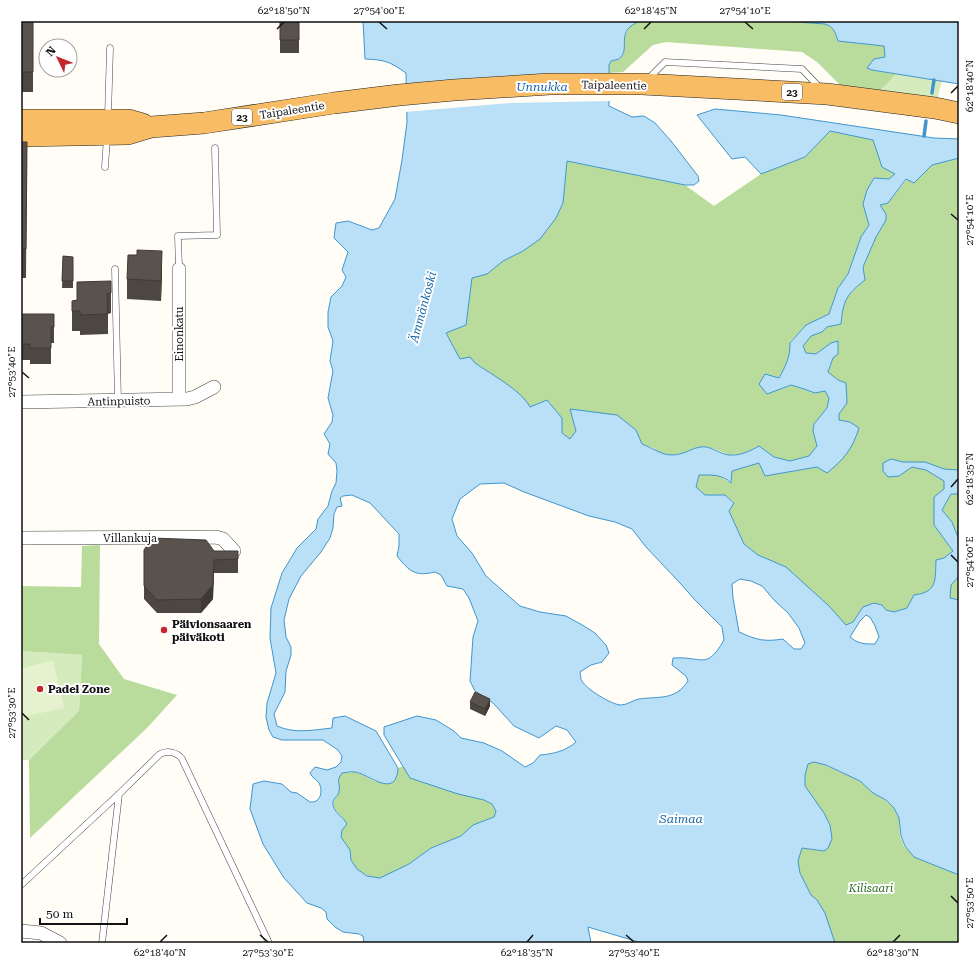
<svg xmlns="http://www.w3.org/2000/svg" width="980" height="964" viewBox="0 0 980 964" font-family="'Roboto Serif',serif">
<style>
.green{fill:#d5ebbd}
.forest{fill:#b9dc9c}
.pitch{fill:#e6f2cf}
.water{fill:#b9e0f7;stroke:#3f96cf;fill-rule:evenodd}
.pier{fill:#fffdf5}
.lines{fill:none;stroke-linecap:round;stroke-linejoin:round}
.stream{stroke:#3f96cf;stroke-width:3.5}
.service-casing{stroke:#444;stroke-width:7}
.minor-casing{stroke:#444;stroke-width:14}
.trunk-casing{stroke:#222;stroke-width:22}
.service{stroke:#fff;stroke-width:6}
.minor{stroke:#fff;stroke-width:13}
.trunk{stroke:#f7bc64;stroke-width:21}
.wall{fill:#4d4742}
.shaded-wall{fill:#3f3936}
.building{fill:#5a524d;stroke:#3f3936}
.ticks{fill:none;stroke:#111;stroke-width:1.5}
.poi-dot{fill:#c4262e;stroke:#fff;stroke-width:1.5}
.labels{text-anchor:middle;stroke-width:4;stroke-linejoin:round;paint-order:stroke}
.shield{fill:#fff;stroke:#585858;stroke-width:1}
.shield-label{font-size:10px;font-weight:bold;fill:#111}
.street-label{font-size:11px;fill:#111;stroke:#fff}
.poi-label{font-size:11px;font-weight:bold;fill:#111;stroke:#fff;text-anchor:start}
.park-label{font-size:11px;font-style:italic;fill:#2f6b1f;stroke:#fff}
.water-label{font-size:12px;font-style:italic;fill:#1768a6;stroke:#fff}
.neatline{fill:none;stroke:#111;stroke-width:1.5}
.ticks-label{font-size:10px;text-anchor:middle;fill:#111}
</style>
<rect width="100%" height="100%" fill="#fffdf5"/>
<!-- green -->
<path class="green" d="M 896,74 L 942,81 L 937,100 L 880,91 Z
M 21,651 L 82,655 L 79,711 L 29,760 L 21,760 Z"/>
<!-- forest -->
<path class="forest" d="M 640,21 L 783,21 L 825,24 C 834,27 835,32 838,41 L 884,46 L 885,57 L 872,70 L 896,74 L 880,91 L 841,86 L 817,62 L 802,52 L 666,42 L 653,45 L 623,72 L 609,73 L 609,65 L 611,61 L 620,59 L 624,53 L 624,38 L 630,26 Z
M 830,131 L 873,140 L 882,167 L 896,174 L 889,179 L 874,178 L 867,190 L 863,204 L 869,225 L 861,237 L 848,274 L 838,288 L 829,314 L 806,325 L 790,342 C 790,364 780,377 767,394 L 791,385 L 804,389 L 815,393 L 825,391 L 829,398 L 827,408 L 814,424 L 813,431 L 818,446 L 810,456 L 790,461 L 774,457 L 759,446 L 748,453 L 729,455 L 712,448 L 670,455 L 661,454 L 653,448 L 642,444 L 636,430 L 570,409 L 576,431 L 570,439 L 530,407 L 515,390 L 475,363 L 470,358 L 460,359 L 446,333 L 466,325 L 472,278 L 487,274 L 503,261 L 523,251 L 564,190 L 567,161 L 685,185 L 714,206 L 761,174 L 805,157 Z
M 959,158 L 959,470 L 944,469 L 925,462 L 903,462 L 891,459 L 899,476 L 912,467 L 926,470 L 945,481 L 944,489 L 934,525 L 953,551 L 944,558 L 936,560 C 935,581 938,592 914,595 L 907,608 L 894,612 L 886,610 L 882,605 L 874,603 L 863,607 L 853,622 L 846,626 L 829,606 L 786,568 L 758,555 L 744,544 L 729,511 L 734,502 L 725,495 L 705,495 L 696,487 L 699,475 L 715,474 L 731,483 L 732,471 L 759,463 L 765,476 L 817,467 L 850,422 L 839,420 L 839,414 L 847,403 L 838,380 L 828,373 L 833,358 L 831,343 L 816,354 L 806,353 L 803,346 L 810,336 L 822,332 L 827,327 L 841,324 C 843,300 847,294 865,280 L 863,267 L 876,237 L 886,220 L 886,214 L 879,205 L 888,203 L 907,179 L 914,183 L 932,164 Z
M 951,494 L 959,494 L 959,540 L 952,522 L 942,510 Z
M 100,545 L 99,644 L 124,679 L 177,695 L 147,728 L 30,838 L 29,760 L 79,711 L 82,655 L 21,651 L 21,586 L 81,587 L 82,546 Z
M 959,576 L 959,600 L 950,599 L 951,585 Z
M 814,762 L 825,765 L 860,781 L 873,793 L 885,800 L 894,808 L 899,818 L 900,836 L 904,846 L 914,857 L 959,875 L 959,943 L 835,943 L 800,873 L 797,861 L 802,848 L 823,851 L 828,848 L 813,798 L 805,786 L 805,775 L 808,764 Z
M 404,766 L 411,778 L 484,800 L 492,804 L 496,811 L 494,817 L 473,825 L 461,836 L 431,848 L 409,864 L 380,878 L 367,876 L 357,869 L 351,860 L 350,850 L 341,837 L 344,819 C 331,807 331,804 340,789 C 337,782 337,780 342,773 L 355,772 L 364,775 L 374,781 L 390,784 C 396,780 398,775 398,768 Z"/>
<!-- pitch -->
<path class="pitch" d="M 53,660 L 64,708 L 22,717 L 21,669 Z"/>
<!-- water -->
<path class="water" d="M 363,21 L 641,21 C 614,30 631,48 620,58 C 618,60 614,60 611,61 L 609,65 L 609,106 L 632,117 L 644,116 L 655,123 L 671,141 L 698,176 L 699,181 L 694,185 L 685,185 L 567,161 L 563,203 L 556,218 L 540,239 L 523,251 L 503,261 L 487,274 L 472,278 L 466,325 L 446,333 L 460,359 L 470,357 L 475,363 C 491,374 522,391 530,407 L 547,400 L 562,418 L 562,433 L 570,439 L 576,431 L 570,409 L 617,415 L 636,430 L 642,444 C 655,449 665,458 679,454 C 686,453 693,448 700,447 C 710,445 719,454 729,455 C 740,456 750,451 759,446 L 774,457 L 790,461 L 809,456 L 817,446 L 813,431 L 814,424 L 827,408 L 829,398 L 825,391 L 815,393 L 804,389 L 791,385 L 767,394 L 759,384 L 765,374 L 779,378 C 786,365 790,358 790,343 L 806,325 L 829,314 L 838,288 L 848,274 L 861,237 L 869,225 L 863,204 L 867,190 L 874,178 L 889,179 L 895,174 L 882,167 L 873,140 L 830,131 L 805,157 L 761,174 L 745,157 L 732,159 L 697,115 L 715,109 L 781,115 L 934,138 L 959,139 L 959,158 L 932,165 L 914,183 L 906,179 L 888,203 L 880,205 L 886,214 L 886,220 L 876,237 L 863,267 L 865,280 C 847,294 843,300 841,324 L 827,327 L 822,332 L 811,336 L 803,346 L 806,353 L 816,354 L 831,343 L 838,341 L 838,354 L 833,358 L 828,372 L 838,380 L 846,383 L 847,403 L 839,414 L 839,420 L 850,422 L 859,428 C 852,450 844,459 827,473 L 817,467 L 765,476 L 759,463 L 732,471 L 731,483 C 722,474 711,475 699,475 L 696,487 L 705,495 L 725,495 L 734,503 L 729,511 L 744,544 L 758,555 L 786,567 L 829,606 L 846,625 L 853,622 L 863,607 L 874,603 L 882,605 L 886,610 L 894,612 L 907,608 L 914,595 C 938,592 935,580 936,560 L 944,558 L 953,551 L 934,525 L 934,497 L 944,489 L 944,481 L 926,470 L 912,467 L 899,476 L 888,477 L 883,471 L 883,463 L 891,459 L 903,462 L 925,462 L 944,469 L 959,470 L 959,494 L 951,494 L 942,510 L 952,522 L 959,540 L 959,576 L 951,585 L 950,598 L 959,600 L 959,875 L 914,857 L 905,846 L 901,836 L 899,818 L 894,808 L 886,800 L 873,793 L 860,781 L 826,765 L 814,762 L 808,764 L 805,775 L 805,786 L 824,813 L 830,825 L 832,839 L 828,848 L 824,851 L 802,848 L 798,861 L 800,873 L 811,895 L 817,900 L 825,913 L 835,943 L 642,943 L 588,927 L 591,943 L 364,943 L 363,936 L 359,934 L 343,932 L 335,927 L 327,919 L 326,912 L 321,908 L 307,903 L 284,878 L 263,844 L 250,809 L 253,784 L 264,781 L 282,784 L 291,792 L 297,793 L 310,802 C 312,802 315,802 316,801 C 322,798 322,788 319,783 C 316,779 312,778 310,773 L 315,767 L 327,770 L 336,767 L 341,762 L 342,756 L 338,750 L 323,740 L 282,740 L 273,737 L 269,730 L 266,717 L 267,703 L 276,673 L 270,638 L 271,608 L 282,573 L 297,548 L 316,529 L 318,519 L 328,506 L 332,491 L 336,483 L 337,471 L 336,463 L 328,454 L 330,444 L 324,434 L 332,422 L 333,415 L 328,398 L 333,371 L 330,361 L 333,341 L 328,327 L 328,312 L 331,297 L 342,286 L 346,277 L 342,270 L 348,252 L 334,238 L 336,223 L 348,221 L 372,230 L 379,228 L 395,199 L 402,160 L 407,122 L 406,73 C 389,61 385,60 365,59 ZM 504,483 L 524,492 L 589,516 L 615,522 L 632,529 L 646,547 L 680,583 L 695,600 L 722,627 L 724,640 C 706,671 703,656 673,658 L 672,665 L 686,676 L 688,681 C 675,701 659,696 639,699 C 633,700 627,705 621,705 C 612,705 586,689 582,681 C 580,679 581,675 580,672 L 591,665 L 602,662 L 609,653 L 606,645 L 595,633 L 584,626 L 566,616 L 540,612 L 520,606 L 486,576 L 472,553 L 457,536 L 452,519 L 460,499 L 480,484 ZM 352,495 L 370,503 L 399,534 L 399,546 L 397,556 C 409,571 415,577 435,572 L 441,575 L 447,586 L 463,589 L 469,598 L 478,621 L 473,637 L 470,681 L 475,691 L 493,703 L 514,726 L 539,738 L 556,726 L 567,730 L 576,742 C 566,751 553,754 540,755 L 533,763 L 525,767 L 502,751 L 484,743 L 461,738 L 454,731 L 436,720 L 417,716 L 384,727 L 384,735 L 410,778 L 458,794 L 484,800 L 492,804 L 496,811 L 494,817 L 473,825 L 461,836 L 431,848 L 409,864 L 380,878 L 367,876 L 357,869 L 351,860 L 350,850 L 341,837 L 342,830 L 347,824 C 343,816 332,812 333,802 C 334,797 339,796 339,791 C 341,782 335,783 342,773 C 346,773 351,771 354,772 C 365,772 386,792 395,780 C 397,776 398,772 398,768 L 376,731 L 345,716 L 333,718 L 332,728 C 313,730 295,734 277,726 L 274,714 L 285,692 L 286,671 L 291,655 L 291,647 L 286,637 L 284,620 L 289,599 L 301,576 L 321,552 L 330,538 L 333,528 L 334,514 L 337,507 L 342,506 L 340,498 L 343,496 ZM 740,579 L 751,581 L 762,586 L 775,601 L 788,613 L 799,628 L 805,643 L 801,649 L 794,649 L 783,639 C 764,642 757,640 739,632 L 733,598 L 732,584 ZM 866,615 L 870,617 L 875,626 L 879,637 L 875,644 C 865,644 858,644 850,637 L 860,621 Z
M 783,21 L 959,21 L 959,84 L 872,70 L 867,68 L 874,59 L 885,57 L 884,46 L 838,41 C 835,32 834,27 825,24 Z"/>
<!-- pier -->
<path class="pier" d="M 611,73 L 611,101 L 511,103 L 405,112 L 405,84 L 515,75 Z"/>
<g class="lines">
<!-- stream -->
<path class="stream" d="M 932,93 L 934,80
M 924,136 L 926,121"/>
<!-- service casing -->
<g class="service-casing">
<path id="service" d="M 647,80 L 665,62 L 802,69 L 820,88
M 108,116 L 110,48
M 105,167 L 107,137
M 115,269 L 118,401
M 179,269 L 178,236 L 217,235 L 215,148
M 21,885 L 119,794 L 160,754 C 167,750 177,752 182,759 L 269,943
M 102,943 L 119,794"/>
</g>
<!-- minor casing -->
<g class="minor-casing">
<path id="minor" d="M 179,399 L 179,269
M 21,402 L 187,399 L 195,397 L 214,387
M 21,538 L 216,537 L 223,539 L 234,551
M 21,931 L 41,933 L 60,943"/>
</g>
<!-- trunk casing -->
<g class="trunk-casing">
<path id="trunk" d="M 21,120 L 129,120 L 143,124
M 21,136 L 128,134 L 151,127 L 204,123 L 334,103 L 399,95 L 454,90 L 550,84 L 642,84 L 827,94 L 935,108 L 959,113"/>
</g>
<!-- service -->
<use href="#service" class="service"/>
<!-- minor -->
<use href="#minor" class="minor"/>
<!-- trunk -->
<use href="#trunk" class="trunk"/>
</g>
<!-- wall -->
<path class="wall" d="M 21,21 L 33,21 L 33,92 L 21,92 Z
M 280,21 L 299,21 L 299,53 L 280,53 Z
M 21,142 L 27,142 L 26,278 L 21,278 Z
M 63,256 L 73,257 L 73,288 L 62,288 Z
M 162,271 L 161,301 L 127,299 L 127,279 Z
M 77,282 L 111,293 L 111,313 L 108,314 L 108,334 L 80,335 L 80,331 L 72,331 L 72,301 L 77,300 Z
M 21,314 L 54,314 L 54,343 L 51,343 L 51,364 L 30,364 L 30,360 L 21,360 Z
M 144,550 L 214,551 L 238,551 L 238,573 L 214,573 L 213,599 L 201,613 L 157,613 L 144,599 Z
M 470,702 L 490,706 L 485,716 L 470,709 Z"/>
<!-- shaded-wall -->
<path class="shaded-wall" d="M 162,251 L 162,271 L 161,301 L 161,281 Z
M 214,560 L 213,599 L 201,613 L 201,599 Z
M 490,699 L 490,706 L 485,716 L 485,709 Z"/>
<!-- building -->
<path class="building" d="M 21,21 L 33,21 L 33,72 L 21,72 Z
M 280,21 L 299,21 L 299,40 L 280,40 Z
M 21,142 L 27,142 L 26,249 L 21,249 Z
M 137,250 L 162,251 L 161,281 L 127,279 L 128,255 L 137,255 Z
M 63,256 L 73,257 L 73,281 L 62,281 Z
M 111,281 L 111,293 L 107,294 L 108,314 L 80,315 L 80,311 L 72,311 L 72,301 L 77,300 L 77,282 Z
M 21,314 L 54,314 L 54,327 L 51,327 L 51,348 L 30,348 L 30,344 L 21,344 Z
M 152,538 L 206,540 L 214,551 L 238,551 L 238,559 L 214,560 L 213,585 L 201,599 L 157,600 L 144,586 L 144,550 Z
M 475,692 L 490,699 L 485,709 L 470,702 Z"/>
<!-- ticks -->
<path class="ticks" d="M 379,22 L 387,29M 745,22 L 753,29M 277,29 L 284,22M 644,29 L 651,22M 951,93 L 958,86M 951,214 L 958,220M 22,372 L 29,378M 951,487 L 958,479M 951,555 L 958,562M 22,713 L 29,720M 951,896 L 958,903M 260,935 L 268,942M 626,935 L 634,942M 160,942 L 167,935M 527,942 L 533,935M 893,942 L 900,935"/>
<!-- markers -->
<g class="poi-dot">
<circle cx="164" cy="630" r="4"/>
<circle cx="40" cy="689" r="4"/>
</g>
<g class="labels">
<!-- shield labels -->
<g class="shield">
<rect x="782" y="84" width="20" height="16" rx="3"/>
<rect x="232" y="109" width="20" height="16" rx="3"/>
</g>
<g class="shield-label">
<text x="792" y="96">23</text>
<text x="242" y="121">23</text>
</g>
<!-- street labels -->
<g class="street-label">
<text transform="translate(614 85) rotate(1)" y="4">Taipaleentie</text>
<text transform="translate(292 110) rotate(-9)" y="4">Taipaleentie</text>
<text transform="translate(179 334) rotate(-90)" y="4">Einonkatu</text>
<text transform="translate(119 401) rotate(-1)" y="4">Antinpuisto</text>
<text x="130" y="542">Villankuja</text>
</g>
<!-- poi labels -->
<g class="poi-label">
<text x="172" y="628">Päivionsaaren<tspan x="172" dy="13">päiväkoti</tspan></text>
<text x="48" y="693">Padel Zone</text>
</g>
<!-- park labels -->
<g class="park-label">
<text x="871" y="892">Kilisaari</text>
</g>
<!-- water labels -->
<g class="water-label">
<text x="542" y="91">Unnukka</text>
<text transform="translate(423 307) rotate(-75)" y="4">Ämmänkoski</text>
<text x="681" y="823">Saimaa</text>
</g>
</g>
<!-- border -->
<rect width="980" height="964" fill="none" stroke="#ffffff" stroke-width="44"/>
<!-- north arrow -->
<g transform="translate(58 58) rotate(313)"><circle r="19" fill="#ffffff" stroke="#a0a0a0"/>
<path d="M0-3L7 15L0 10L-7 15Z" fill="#c4262e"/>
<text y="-6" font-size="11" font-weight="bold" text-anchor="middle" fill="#111111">N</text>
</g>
<!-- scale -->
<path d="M40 918v6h87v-6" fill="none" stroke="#111111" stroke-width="2"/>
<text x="46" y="918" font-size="12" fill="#111111" stroke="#ffffff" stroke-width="3" paint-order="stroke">50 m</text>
<rect x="22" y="22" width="936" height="920" class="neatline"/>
<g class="ticks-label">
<text x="284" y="14">62°18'50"N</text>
<text x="379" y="14">27°54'00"E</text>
<text x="651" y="14">62°18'45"N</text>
<text x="745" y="14">27°54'10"E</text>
<text transform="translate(969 86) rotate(-90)" y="4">62°18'40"N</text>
<text transform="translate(969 220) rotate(-90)" y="4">27°54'10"E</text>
<text transform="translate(11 372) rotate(-90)" y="4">27°53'40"E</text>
<text transform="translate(969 479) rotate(-90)" y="4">62°18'35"N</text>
<text transform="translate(969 562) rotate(-90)" y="4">27°54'00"E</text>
<text transform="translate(11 713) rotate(-90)" y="4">27°53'30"E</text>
<text transform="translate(969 903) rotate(-90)" y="4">27°53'50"E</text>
<text x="160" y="956">62°18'40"N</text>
<text x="268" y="956">27°53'30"E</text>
<text x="527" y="956">62°18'35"N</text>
<text x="634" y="956">27°53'40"E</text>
<text x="893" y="956">62°18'30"N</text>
</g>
</svg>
